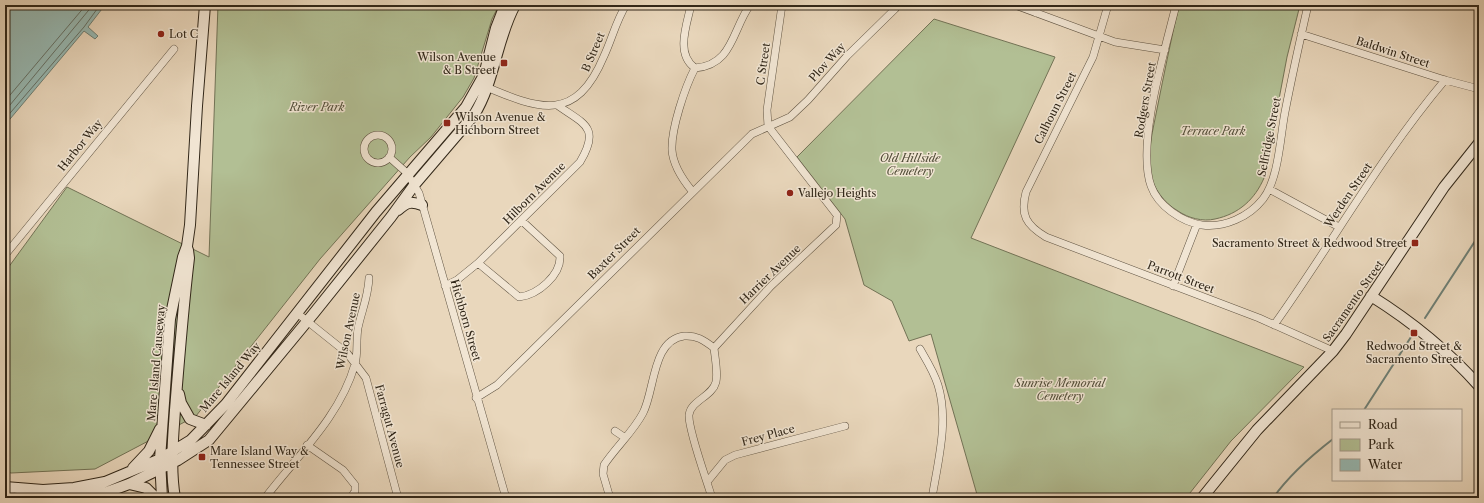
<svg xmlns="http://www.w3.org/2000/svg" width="1484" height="503" viewBox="0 0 1484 503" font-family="'Libre Caslon Text',serif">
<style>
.green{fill:#b2bf94;stroke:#727356}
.water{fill:#97b9b3;stroke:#6e7f75}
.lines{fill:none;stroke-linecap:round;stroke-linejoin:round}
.shore{stroke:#647066;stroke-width:1}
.stream{stroke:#6e7f75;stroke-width:2}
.minor-casing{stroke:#5f5342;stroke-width:8}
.secondary-casing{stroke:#312719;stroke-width:12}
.minor{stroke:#f1e5d3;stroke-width:7}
.secondary{stroke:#f1e5d3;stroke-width:10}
.poi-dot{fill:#8f2418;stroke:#f1e5d3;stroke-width:1.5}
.labels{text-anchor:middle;stroke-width:3;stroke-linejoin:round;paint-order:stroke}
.poi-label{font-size:11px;fill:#312719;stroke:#f1e5d3;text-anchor:start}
.street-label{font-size:11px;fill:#312719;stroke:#f1e5d3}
.park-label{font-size:11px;font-style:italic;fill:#514d38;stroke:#f1e5d3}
</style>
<rect width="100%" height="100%" fill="#e9d7bc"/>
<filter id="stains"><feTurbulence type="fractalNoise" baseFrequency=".005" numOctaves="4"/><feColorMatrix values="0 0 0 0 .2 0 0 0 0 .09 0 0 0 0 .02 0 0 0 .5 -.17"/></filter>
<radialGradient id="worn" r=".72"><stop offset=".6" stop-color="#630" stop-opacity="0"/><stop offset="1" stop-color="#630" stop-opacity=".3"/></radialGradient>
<!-- green -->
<path class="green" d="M 218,5 L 499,5 L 492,19 L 474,78 L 463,97 L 431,137 L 410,157 L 320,259 L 196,416 L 95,469 L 11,473 L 5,471 L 5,272 L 67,187 L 209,257 Z
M 1179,5 L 1300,5 L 1287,57 L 1264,178 C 1255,199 1239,214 1215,219 C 1203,222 1188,218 1178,211 C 1164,203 1153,188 1150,172 C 1147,152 1153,130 1157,109 C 1164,74 1171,40 1179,5 Z
M 934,19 L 1055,57 L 971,238 L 1304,367 L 1231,441 L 1186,498 L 978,498 L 931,334 L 909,341 L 892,301 L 864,285 L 845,219 L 797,157 Z"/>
<!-- water -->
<path class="water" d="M 5,5 L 105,5 L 88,27 L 98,36 L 95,39 L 84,31 L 5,125 Z"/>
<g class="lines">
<!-- shore -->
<path class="shore" d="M 5,101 L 86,5
M 5,111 L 93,5
M 5,119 L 84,27 L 100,5"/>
<!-- stream -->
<path class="stream" d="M 1425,318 L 1479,235
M 1364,410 L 1411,337
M 1273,498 C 1290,474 1311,456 1333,439"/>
<!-- minor casing -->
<g class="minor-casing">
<path id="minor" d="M 691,5 C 687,24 675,54 695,68 C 733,65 732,30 750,5
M 1015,5 L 1115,42 L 1165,50
M 1108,5 L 1093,57 L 1026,192 C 1020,215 1026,225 1046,237 L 1259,318 L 1333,351
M 1176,5 C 1165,50 1136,144 1151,186 C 1158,206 1182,222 1202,225 C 1224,228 1249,217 1263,199 C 1279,178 1280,138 1285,112 C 1292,76 1300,40 1308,5
M 1036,13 L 1039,5
M 1301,34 L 1445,80 L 1479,89
M 484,86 C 540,110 576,123 604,56 C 612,39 616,21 626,5
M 768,126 L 767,110 L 782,5
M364 149a14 14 0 1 1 28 0a14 14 0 1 1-28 0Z
M 389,157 L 407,173 L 419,193 L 506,498
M 1269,189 L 1339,227
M 692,191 C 683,180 673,166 672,150 C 671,129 685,87 695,68
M 5,255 L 174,49
M 478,263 L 519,297 C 538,295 561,275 560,256 L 522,221
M 445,286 L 457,280 L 478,263 L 580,162 C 601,127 584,124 557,105
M 1173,286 L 1197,224
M 297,313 L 347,353 L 366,378 L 398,498
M 1274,325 C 1332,244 1380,157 1445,80
M 714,348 L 771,286 L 836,225 L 837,215 L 768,126
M 920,349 C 927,361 934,372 938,385 C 949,421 938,461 932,498
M 476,398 L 497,385 L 752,134 L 790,117 L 808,100 L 847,56 L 895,9 L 898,5
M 615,431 L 624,437
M 307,445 L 343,470 L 355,485 L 355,491 L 351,498
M 707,482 L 725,460 L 735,455 L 845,426
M 265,498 C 297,456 340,417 355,364 C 358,354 356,340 358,328 C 362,309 368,298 369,278
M 610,498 L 603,474 L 604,465 C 616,447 633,432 643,413 C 655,390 652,340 684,336 C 696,335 704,340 714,348 C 715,358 718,372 716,382 C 712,397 691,400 689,415 C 688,430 707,481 712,498"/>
</g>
<!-- secondary casing -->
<g class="secondary-casing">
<path id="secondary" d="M 398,210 C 407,202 411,201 422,205
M 1371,296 C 1411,321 1448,351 1479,386
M 179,394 L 181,403 L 190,419 L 206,425
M 133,468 L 149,451 L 160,429
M 129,484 L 146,488 L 156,498
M 5,487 L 43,490 L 74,488 L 105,482 L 160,459 L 191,440 L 226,404 L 376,212 L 466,107 L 484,75 L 496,28 L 505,5
M 5,497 L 14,498
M 75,498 L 107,492 L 129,484 L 178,460 L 209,440 L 314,313 L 391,217 L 415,184 L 474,115 C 495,81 496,40 515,5
M 162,498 L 160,459 L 170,319 L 183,257 L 187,246 L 190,225 L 197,106 L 205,5
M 175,498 C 170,469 173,439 175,410 C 179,359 183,308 189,258 L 188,250
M 1202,498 L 1257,430 L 1333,351 L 1346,334 L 1444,187 L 1479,143"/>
</g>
<!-- minor -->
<use href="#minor" class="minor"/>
<!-- secondary -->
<use href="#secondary" class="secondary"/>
</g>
<!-- markers -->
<g class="poi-dot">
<circle cx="161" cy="34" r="4"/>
<rect x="500" y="59" width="8" height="8" rx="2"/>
<rect x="443" y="119" width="8" height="8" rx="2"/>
<circle cx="790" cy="193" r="4"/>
<rect x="1411" y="239" width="8" height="8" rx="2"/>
<rect x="1410" y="329" width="8" height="8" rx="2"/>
<rect x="198" y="453" width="8" height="8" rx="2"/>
</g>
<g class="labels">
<!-- poi labels -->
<g class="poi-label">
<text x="169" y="38">Lot C</text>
<text x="496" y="61" text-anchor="end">Wilson Avenue<tspan x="496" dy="13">&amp; B Street</tspan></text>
<text x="455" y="121">Wilson Avenue &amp;<tspan x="455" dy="13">Hichborn Street</tspan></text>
<text x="798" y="197">Vallejo Heights</text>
<text x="1407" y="247" text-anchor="end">Sacramento Street &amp; Redwood Street</text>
<text x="1414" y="350" text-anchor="middle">Redwood Street &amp;<tspan x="1414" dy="13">Sacramento Street</tspan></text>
<text x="210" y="455">Mare Island Way &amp;<tspan x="210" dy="13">Tennessee Street</tspan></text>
</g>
<!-- street labels -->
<g class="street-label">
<text transform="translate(593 52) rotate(-67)" y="4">B Street</text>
<text transform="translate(1393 52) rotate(18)" y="4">Baldwin Street</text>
<text transform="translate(827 62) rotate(-48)" y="4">Plov Way</text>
<text transform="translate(763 64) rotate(-82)" y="4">C Street</text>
<text transform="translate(1145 100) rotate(-80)" y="4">Rodgers Street</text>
<text transform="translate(1055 108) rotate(-63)" y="4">Calhoun Street</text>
<text transform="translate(1269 137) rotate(-79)" y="4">Selfridge Street</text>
<text transform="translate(80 145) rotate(-51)" y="4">Harbor Way</text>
<text transform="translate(534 193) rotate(-45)" y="4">Hilborn Avenue</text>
<text transform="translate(1348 195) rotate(-56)" y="4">Werden Street</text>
<text transform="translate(614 253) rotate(-45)" y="4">Baxter Street</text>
<text transform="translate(770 274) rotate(-44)" y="4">Harrier Avenue</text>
<text transform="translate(1181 277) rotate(21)" y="4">Parrott Street</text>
<text transform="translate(1353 301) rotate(-55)" y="4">Sacramento Street</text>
<text transform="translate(466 320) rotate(74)" y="4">Hichborn Street</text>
<text transform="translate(348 331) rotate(-78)" y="4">Wilson Avenue</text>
<text transform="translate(156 363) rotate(-85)" y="4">Mare Island Causeway</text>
<text transform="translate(230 377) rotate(-50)" y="4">Mare Island Way</text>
<text transform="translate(390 426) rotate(75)" y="4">Farragut Avenue</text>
<text transform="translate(768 435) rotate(-15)" y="4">Frey Place</text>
</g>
<!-- park labels -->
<g class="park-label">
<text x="317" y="111">River Park</text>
<text x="1213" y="135">Terrace Park</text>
<text x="910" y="162">Old Hillside<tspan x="910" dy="13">Cemetery</tspan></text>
<text x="1060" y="387">Sunrise Memorial<tspan x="1060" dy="13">Cemetery</tspan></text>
</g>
</g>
<!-- margin -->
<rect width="1484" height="503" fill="none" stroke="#e9d7bc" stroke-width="20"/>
<rect x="6" y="6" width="1472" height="491" fill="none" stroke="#312719" stroke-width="2"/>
<rect x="10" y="10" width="1464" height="483" fill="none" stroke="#312719"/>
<!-- legend -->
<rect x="1332" y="409" width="130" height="72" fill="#f1e5d3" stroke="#a49989"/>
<rect x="1340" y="422" width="20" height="6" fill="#f1e5d3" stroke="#a49989"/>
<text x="1368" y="429" font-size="12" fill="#312719">Road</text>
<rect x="1340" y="439" width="20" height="12" fill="#b2bf94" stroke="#a49989"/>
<text x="1368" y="449" font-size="12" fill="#312719">Park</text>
<rect x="1340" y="459" width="20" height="12" fill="#97b9b3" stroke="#a49989"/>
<text x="1368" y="469" font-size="12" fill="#312719">Water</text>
<rect width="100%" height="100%" filter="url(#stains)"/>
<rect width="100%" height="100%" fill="url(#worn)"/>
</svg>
